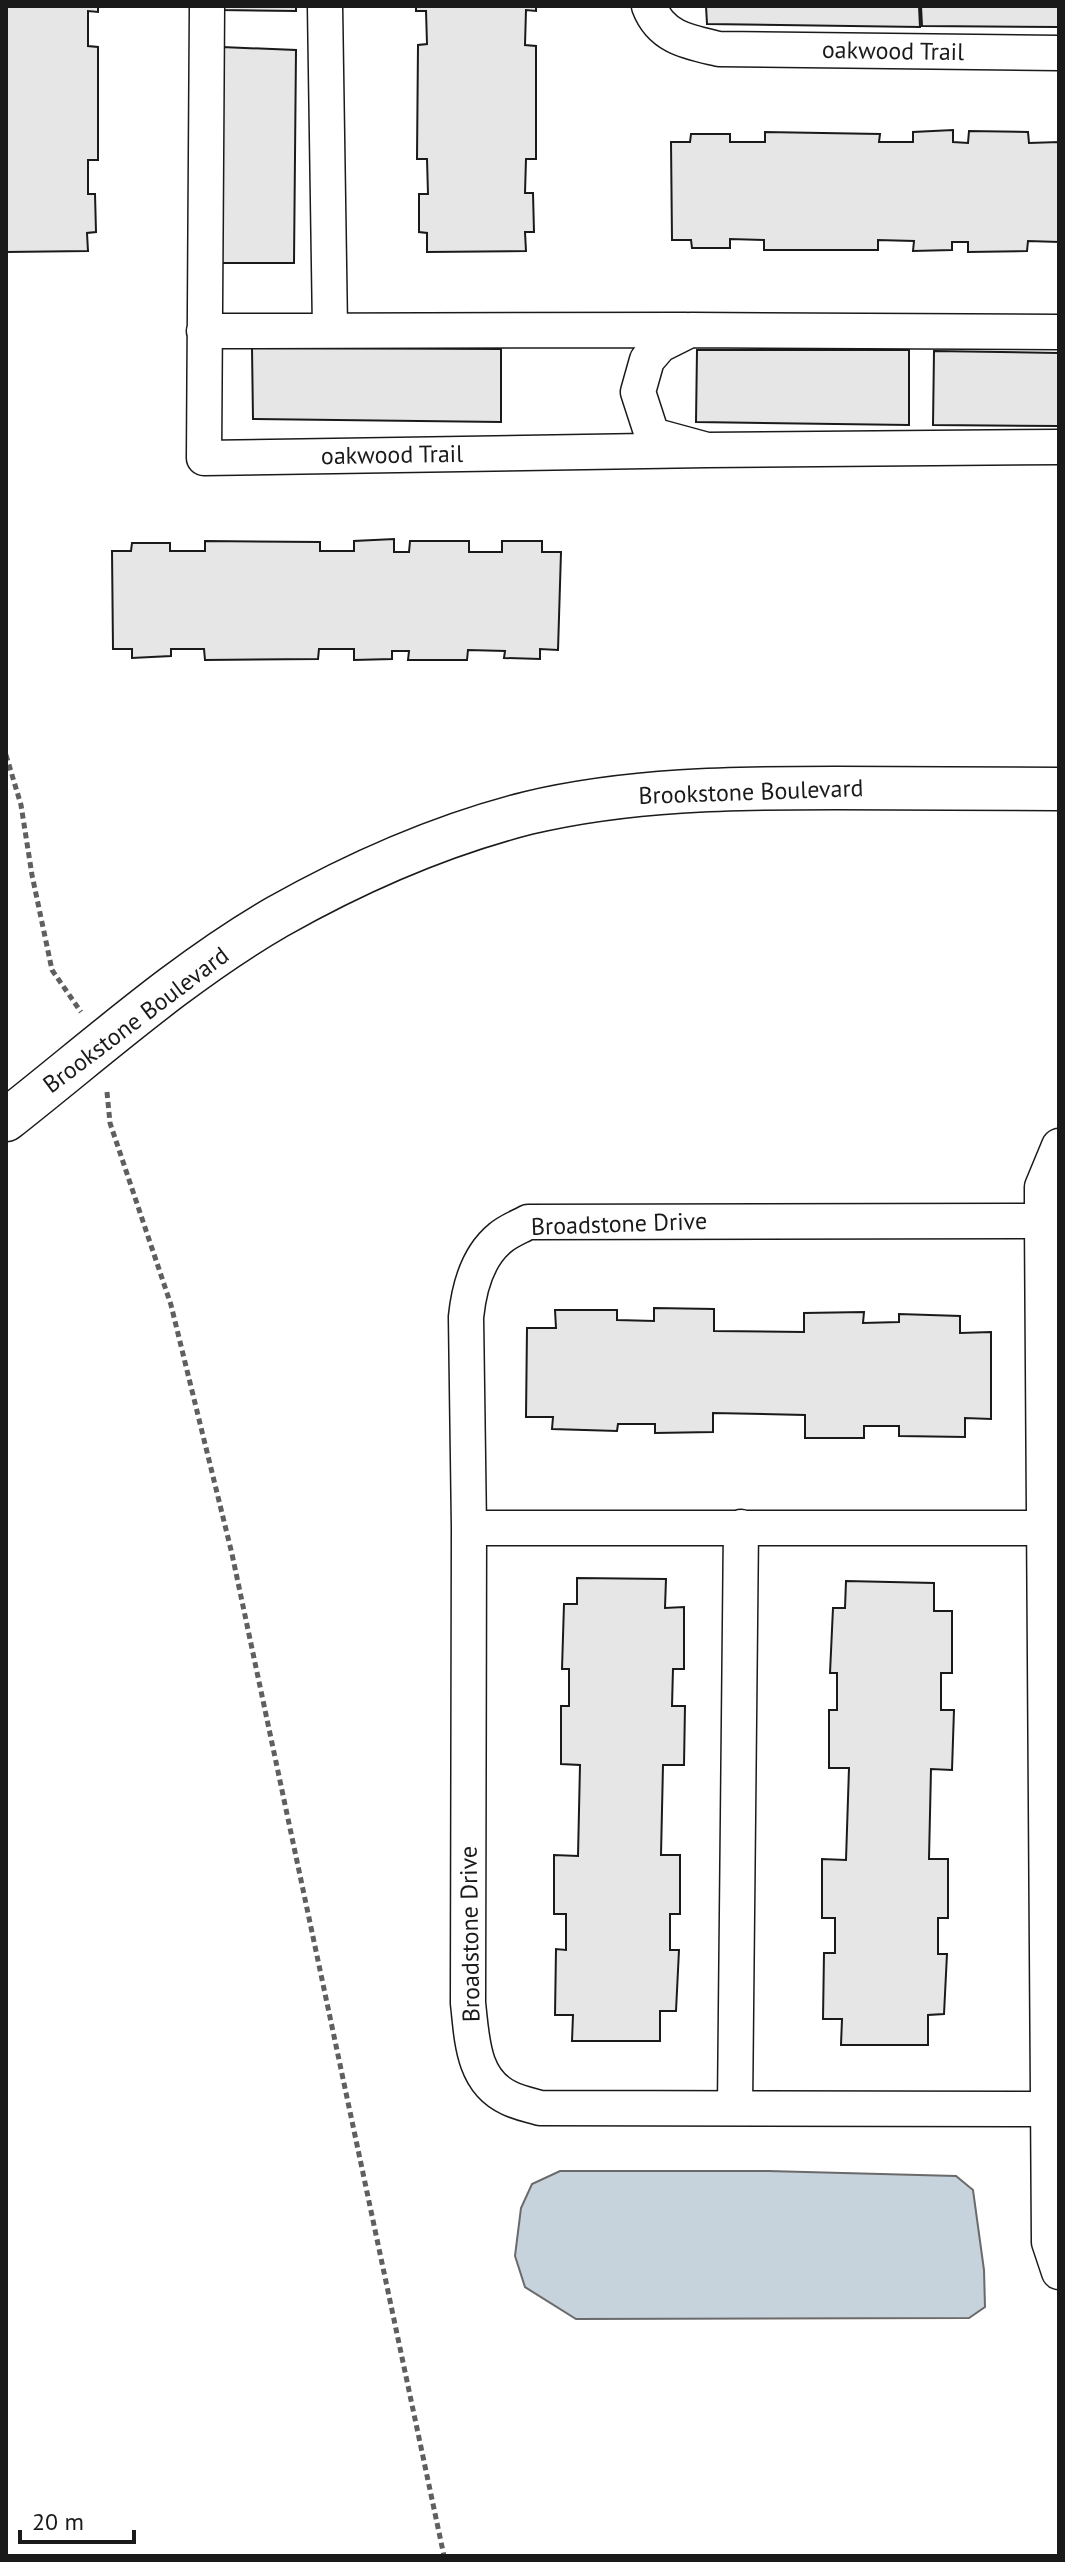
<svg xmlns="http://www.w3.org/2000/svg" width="1065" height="2562" viewBox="0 0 1065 2562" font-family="'PT Sans',sans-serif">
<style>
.water{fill:#c6d2dc;stroke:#6a6a6a;stroke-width:2}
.building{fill:#e6e6e6;stroke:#1a1a1a;stroke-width:2}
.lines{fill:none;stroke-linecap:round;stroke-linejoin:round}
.minor-casing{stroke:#1a1a1a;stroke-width:37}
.tertiary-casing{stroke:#1a1a1a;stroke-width:45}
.path{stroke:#5f5f5f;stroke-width:5;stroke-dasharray:6 4;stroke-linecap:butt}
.minor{stroke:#fff;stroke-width:34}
.tertiary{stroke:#fff;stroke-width:42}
.labels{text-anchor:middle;stroke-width:6;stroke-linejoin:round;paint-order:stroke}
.street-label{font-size:24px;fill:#1a1a1a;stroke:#fff}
</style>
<rect width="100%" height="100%" fill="#fff"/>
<!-- water -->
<path class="water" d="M 560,2171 L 768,2171 L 956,2176 L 973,2190 L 984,2270 L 985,2307 L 969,2318 L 576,2319 L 525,2287 L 515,2256 L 521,2208 L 532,2184 Z"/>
<!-- building -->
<path class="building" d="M 6,6 L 98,6 L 98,12 L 88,11 L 88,46 L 98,47 L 98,160 L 88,160 L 88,194 L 95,194 L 96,232 L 87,233 L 88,251 L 6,252 Z
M 221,6 L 296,6 L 296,11 L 221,10 Z
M 416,6 L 536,6 L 536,11 L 526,10 L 525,45 L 536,46 L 536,159 L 526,159 L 525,193 L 533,193 L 534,232 L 525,232 L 526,251 L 427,252 L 427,233 L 419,232 L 419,194 L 428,194 L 427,159 L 417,159 L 418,45 L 427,44 L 426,11 L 416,11 Z
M 706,6 L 919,6 L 920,27 L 707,24 Z
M 921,6 L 1059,6 L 1059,27 L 922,26 Z
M 222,47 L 296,50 L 294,263 L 221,263 Z
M 953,130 L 953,142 L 968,143 L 969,131 L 1028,132 L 1029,143 L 1059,142 L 1059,242 L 1028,241 L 1027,251 L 968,252 L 968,242 L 952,242 L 952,250 L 913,251 L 914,241 L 878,240 L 878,250 L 764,250 L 764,240 L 730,239 L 730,248 L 692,248 L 691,240 L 672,240 L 671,142 L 690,142 L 691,134 L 730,134 L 730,142 L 765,142 L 765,132 L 880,134 L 879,142 L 913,142 L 913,132 Z
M 252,348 L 501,349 L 501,422 L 253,419 Z
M 697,350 L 909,350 L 909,425 L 696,422 Z
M 934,351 L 1059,353 L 1059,426 L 933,425 Z
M 394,539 L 394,552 L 409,552 L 410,541 L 469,541 L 469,552 L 502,552 L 502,541 L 542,541 L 542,552 L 561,552 L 558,650 L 540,649 L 540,659 L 504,658 L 505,651 L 468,650 L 467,660 L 408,660 L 409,651 L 392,651 L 392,659 L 354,660 L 354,649 L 319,649 L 318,659 L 205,660 L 204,649 L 171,649 L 171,656 L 132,658 L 132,649 L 113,649 L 112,551 L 131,551 L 132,543 L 170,543 L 170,551 L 205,551 L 205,541 L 320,542 L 320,551 L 354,551 L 354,541 Z
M 654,1308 L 714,1309 L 714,1331 L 804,1332 L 804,1313 L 864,1312 L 863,1323 L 899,1322 L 899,1314 L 960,1316 L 960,1333 L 991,1332 L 991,1419 L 965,1418 L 965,1437 L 899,1436 L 899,1426 L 864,1426 L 864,1438 L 805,1438 L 805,1415 L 713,1413 L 713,1432 L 655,1433 L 655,1424 L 618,1424 L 617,1431 L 552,1429 L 553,1417 L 526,1417 L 527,1328 L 556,1328 L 555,1310 L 617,1310 L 617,1320 L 654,1321 Z
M 577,1578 L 666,1579 L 665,1608 L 684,1607 L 684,1669 L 673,1669 L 672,1706 L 685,1706 L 684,1765 L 663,1765 L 661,1855 L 680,1855 L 680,1914 L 670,1914 L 670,1950 L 679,1950 L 676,2011 L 660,2011 L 660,2041 L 572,2041 L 573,2015 L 555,2015 L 556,1949 L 566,1950 L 566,1914 L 554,1914 L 554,1855 L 578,1856 L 580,1765 L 561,1764 L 561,1706 L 569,1706 L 569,1669 L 562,1669 L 564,1604 L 577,1604 Z
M 846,1581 L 934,1583 L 934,1611 L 952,1611 L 952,1673 L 941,1673 L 941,1710 L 954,1710 L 952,1770 L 931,1769 L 929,1859 L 948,1859 L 948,1918 L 938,1918 L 938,1954 L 947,1954 L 944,2014 L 928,2015 L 928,2045 L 841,2045 L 842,2019 L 823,2019 L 824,1953 L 835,1953 L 835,1918 L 822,1918 L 822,1859 L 846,1860 L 849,1768 L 829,1768 L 829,1710 L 837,1710 L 837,1673 L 830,1673 L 833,1608 L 845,1608 Z"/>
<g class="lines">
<!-- minor casing -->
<g class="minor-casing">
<path id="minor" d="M 207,6 L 204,458 L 707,450
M 325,6 L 330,329
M 649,6 C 661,38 689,42 719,49 L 1059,53
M 204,331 L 686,330
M 1059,332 L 690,330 L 660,345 L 647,360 L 638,392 L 652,435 L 707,450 L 1059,447
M 1059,1146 L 1042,1187 L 1042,1221 L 1049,2242 L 1059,2272
M 1042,1221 L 528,1222 C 519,1227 508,1231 500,1238 C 477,1257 469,1288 466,1317 L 469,1528 L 468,2003 C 472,2038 472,2081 509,2098 C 519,2103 530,2105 540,2108 L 1047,2109
M 469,1528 L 1045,1528
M 735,2107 L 741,1527"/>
</g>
<!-- tertiary casing -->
<g class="tertiary-casing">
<path id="tertiary" d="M 6,1120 C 94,1051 180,973 277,917 C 355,873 441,835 528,813 C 629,789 732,788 835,788 C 910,788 984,789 1059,789"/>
</g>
<!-- path -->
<path class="path" d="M 6,755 L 21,805 L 32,875 L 52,970 L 81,1012
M 107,1092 L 110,1123 L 171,1305 L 232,1554 L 444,2556"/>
<!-- minor -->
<use href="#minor" class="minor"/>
<!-- tertiary -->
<use href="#tertiary" class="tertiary"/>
</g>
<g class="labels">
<!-- street labels -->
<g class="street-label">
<text transform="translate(893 51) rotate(1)" y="8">oakwood Trail</text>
<text transform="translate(392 455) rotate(-1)" y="8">oakwood Trail</text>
<text transform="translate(751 792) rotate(-2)" y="8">Brookstone Boulevard</text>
<text transform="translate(136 1020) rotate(-37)" y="8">Brookstone Boulevard</text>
<text transform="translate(619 1224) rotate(-2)" y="8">Broadstone Drive</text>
<text transform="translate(470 1934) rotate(-91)" y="8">Broadstone Drive</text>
</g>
</g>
<!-- border -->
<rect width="1065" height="2562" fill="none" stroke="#1a1a1a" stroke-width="16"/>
<!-- scale -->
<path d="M20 2530v12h114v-12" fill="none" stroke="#1a1a1a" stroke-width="4"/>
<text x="32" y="2530" font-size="24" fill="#1a1a1a" stroke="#ffffff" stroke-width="6" paint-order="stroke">20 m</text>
</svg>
